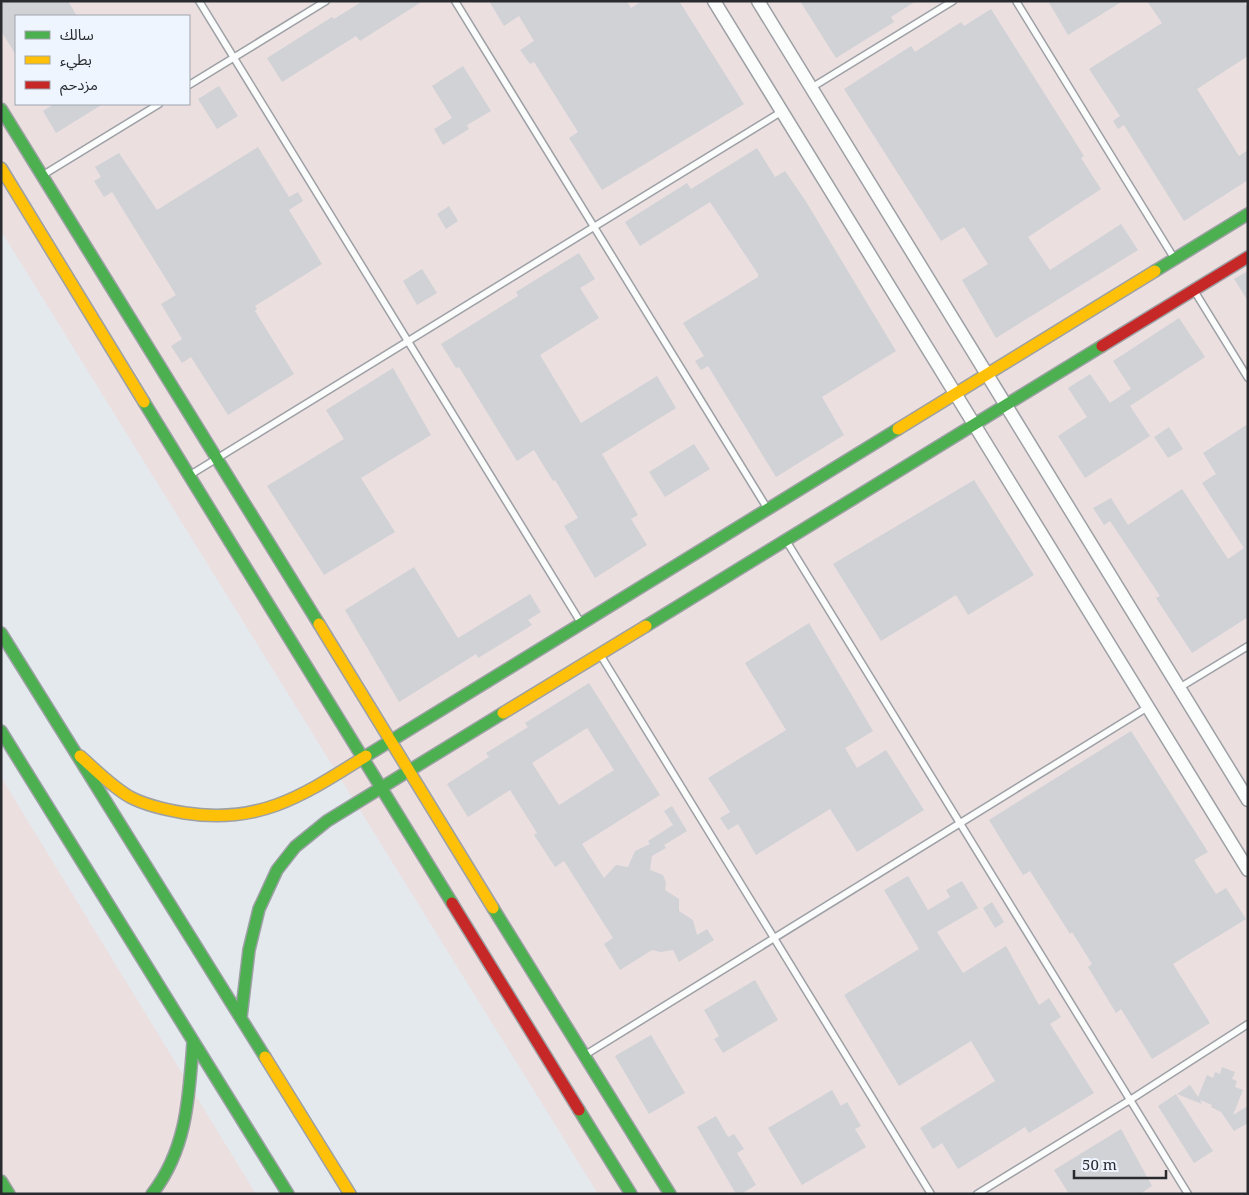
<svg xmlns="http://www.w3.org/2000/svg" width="1249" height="1195" viewBox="0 0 1249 1195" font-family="'Noto Serif','Noto Sans Arabic',serif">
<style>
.industrial{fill:#ebdfe0;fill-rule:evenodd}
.building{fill:#d0d2d6;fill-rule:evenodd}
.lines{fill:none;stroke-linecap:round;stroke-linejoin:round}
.lane-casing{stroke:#9da0a4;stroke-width:9}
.street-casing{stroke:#9da0a4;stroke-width:15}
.fast-casing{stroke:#9da0a4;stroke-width:14}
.slow-casing{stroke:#9da0a4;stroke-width:14}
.jam-casing{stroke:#9da0a4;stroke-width:14}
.lane{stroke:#fbfcfc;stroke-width:6}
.street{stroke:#fbfcfc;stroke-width:12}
.fast{stroke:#4caf50;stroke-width:11}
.slow{stroke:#ffc107;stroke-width:11}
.jam{stroke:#c62828;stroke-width:11}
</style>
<rect width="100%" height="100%" fill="#e4e9ee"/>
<!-- industrial -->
<path class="industrial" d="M 1,1 L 1248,1 L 1248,1194 L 598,1194 L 1,231 ZM 16,16 L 189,16 L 189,104 L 16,104 Z
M 1,777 L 256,1194 L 1,1194 Z"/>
<!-- building -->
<path class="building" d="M 6,1 L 68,1 L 77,16 L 16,16 L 16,55 L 1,31 L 1,4 Z
M 363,1 L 423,1 L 360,41 L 356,36 L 282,82 L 267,58 L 332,17 L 334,19 Z
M 489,1 L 627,1 L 631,8 L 642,1 L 679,1 L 744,104 L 602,190 L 569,138 L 578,132 L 534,62 L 530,64 L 520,50 L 534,41 L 519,16 L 504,26 Z
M 800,1 L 916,1 L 891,17 L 894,22 L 836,58 Z
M 1048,1 L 1123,1 L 1068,35 Z
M 1147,1 L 1243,1 L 1248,8 L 1248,56 L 1197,89 L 1239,156 L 1248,150 L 1248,180 L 1184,221 L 1124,125 L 1118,129 L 1113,121 L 1120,116 L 1089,69 L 1162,23 Z
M 991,9 L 1084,156 L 1081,158 L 1101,189 L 1028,237 L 1050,270 L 1121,224 L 1138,250 L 996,338 L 962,280 L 988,264 L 964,227 L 941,241 L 844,89 L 911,46 L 915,52 L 961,22 L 964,26 Z
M 463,66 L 491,111 L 467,125 L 469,129 L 443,145 L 434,129 L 452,118 L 432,86 Z
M 219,86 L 238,116 L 217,129 L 198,99 Z
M 54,104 L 103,104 L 56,133 L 43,111 Z
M 258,147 L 289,197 L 298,192 L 303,201 L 289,210 L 322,264 L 255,306 L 257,309 L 255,311 L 294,374 L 228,415 L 191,357 L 182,363 L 171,346 L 182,339 L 161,304 L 176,295 L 112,192 L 104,197 L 94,181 L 101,177 L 95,167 L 119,153 L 157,210 Z
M 757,148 L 775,177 L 785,171 L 805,200 L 896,351 L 822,397 L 844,435 L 776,477 L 708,366 L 701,370 L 695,361 L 704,356 L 683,323 L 758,277 L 758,274 L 710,202 L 640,246 L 625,222 L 687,183 L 691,189 Z
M 449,206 L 458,221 L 446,229 L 437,214 Z
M 579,253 L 595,279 L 580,288 L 599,318 L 540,355 L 581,423 L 657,376 L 676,408 L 602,454 L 638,515 L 631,519 L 647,545 L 595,578 L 564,526 L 578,518 L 555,480 L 553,481 L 534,450 L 517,461 L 459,367 L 456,368 L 441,344 L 518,296 L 516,292 Z
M 422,269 L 437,293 L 417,305 L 403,281 Z
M 1248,271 L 1248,301 L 1234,279 Z
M 1179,318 L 1205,357 L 1130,406 L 1150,436 L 1085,478 L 1058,436 L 1087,417 L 1068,388 L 1090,374 L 1110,403 L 1131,389 L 1113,361 Z
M 393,368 L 431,435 L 361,478 L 395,532 L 324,575 L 267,486 L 344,439 L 326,410 Z
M 1248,424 L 1248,617 L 1192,653 L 1156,598 L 1160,596 L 1110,521 L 1104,525 L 1093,508 L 1111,498 L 1128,525 L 1182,489 L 1228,559 L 1244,548 L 1202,483 L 1216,474 L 1203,453 Z
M 1169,427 L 1183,449 L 1168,458 L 1154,437 Z
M 694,444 L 710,469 L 665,497 L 649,472 Z
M 974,480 L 1034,575 L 968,615 L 956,595 L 881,641 L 833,564 Z
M 414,567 L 458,638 L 530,594 L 541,612 L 528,620 L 532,625 L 478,658 L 476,654 L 399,702 L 345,610 Z
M 809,623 L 873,731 L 845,748 L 857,768 L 886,750 L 924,810 L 857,852 L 830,809 L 756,855 L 738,824 L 728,830 L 720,818 L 730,812 L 708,778 L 786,730 L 745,663 Z
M 589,683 L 660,795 L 582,844 L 604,878 L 616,865 L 628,867 L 635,851 L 650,844 L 648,841 L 673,825 L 664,811 L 672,806 L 687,831 L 664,845 L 666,848 L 652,856 L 650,870 L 663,875 L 666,883 L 665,890 L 679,899 L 679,911 L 693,920 L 697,935 L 707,929 L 714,940 L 679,962 L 673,950 L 661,952 L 652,950 L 620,970 L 604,944 L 613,938 L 564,861 L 555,867 L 534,835 L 537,833 L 510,790 L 468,817 L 447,784 L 489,757 L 486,753 L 528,727 L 525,723 ZM 587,728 L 614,770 L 559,805 L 532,763 Z
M 1131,731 L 1208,852 L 1194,860 L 1216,894 L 1226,888 L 1246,919 L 1173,964 L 1210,1023 L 1152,1059 L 1121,1009 L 1116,1013 L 1088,967 L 1092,964 L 1072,932 L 1070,934 L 1030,871 L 1023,875 L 989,820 Z
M 908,876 L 928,910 L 950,897 L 946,890 L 962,881 L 978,908 L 937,932 L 963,973 L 1006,946 L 1039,1005 L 1049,998 L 1061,1017 L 1050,1024 L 1094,1093 L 1029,1133 L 1025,1127 L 958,1169 L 942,1143 L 933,1149 L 920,1128 L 995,1081 L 971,1041 L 899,1086 L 844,995 L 919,949 L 884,890 Z
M 992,902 L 1004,922 L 995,928 L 983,908 Z
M 755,980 L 778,1020 L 723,1053 L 714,1039 L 719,1036 L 704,1010 Z
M 651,1035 L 685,1093 L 649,1114 L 615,1056 Z
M 1222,1067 L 1235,1072 L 1232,1079 L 1237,1081 L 1235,1087 L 1243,1090 L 1233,1115 L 1248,1106 L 1248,1123 L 1234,1131 L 1221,1112 L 1211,1107 L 1212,1105 L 1200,1100 L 1202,1104 L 1177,1094 L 1190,1085 L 1198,1097 L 1207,1075 L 1213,1078 L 1215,1072 L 1220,1074 Z
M 832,1090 L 841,1106 L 847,1102 L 861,1126 L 855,1129 L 866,1147 L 802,1185 L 768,1128 Z
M 1176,1094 L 1213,1151 L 1194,1163 L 1158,1106 Z
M 716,1116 L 728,1137 L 734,1134 L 744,1149 L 737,1153 L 756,1185 L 741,1194 L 736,1194 L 697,1127 Z
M 1121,1129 L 1152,1186 L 1140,1194 L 1069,1194 L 1054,1170 Z"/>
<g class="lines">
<!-- lane casing -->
<g class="lane-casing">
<path id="lane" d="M 199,1 L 581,623
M 455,1 L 767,508
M 1016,1 L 1174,258
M 189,85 L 326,1
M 811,88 L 953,1
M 43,175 L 159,104
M 1195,292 L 1248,378
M 190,475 L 781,112
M 787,542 L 1188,1194
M 601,656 L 931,1194
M 1179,688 L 1248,646
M 585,1055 L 1148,707
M 977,1194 L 1130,1100 L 1248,1024"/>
</g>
<!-- street casing -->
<g class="street-casing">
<path id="street" d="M 714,1 L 1248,870
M 758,1 L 1248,800"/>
</g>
<!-- fast casing -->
<g class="fast-casing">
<path id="fast" d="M 1,109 L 319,624
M 1155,271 L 1248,214
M 144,402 L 452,903
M 646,626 L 1102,346
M 1,633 L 265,1057
M 1,731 L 288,1194
M 366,756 L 898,429
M 493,908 L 670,1194
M 241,1017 L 249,950 L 259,909 L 277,870 L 295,847 L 327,821 L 503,713
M 579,1110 L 631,1194
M 1,1181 L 9,1194
M 152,1194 C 187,1149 189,1097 193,1042"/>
</g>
<!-- slow casing -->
<g class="slow-casing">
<path id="slow" d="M 1,168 L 144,402
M 898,429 L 1155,271
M 319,624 L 493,908
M 503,713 L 646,626
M 80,756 C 96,770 111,786 130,797 C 147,806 167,810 185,813 C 261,825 305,794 366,756
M 265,1057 L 350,1194"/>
</g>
<!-- jam casing -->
<g class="jam-casing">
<path id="jam" d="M 1102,346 L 1248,257
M 452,903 L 579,1110"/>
</g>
<!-- lane -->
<use href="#lane" class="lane"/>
<!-- street -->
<use href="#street" class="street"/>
<!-- fast -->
<use href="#fast" class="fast"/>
<!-- slow -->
<use href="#slow" class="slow"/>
<!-- jam -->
<use href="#jam" class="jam"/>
</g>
<!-- border -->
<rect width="1249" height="1195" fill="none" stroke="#292b2f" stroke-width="5"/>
<!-- legend -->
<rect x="15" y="15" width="175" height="90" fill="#eef5ff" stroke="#9fa4ac"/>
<rect x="25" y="31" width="25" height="8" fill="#4caf50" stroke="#9fa4ac"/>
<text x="60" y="40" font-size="15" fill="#292b2f">سالك</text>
<rect x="25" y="56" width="25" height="8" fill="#ffc107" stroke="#9fa4ac"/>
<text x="60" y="65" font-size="15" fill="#292b2f">بطيء</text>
<rect x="25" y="81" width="25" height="8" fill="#c62828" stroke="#9fa4ac"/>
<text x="60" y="90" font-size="15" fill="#292b2f">مزدحم</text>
<!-- scale -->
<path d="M1074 1170v8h92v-8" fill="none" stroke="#292b2f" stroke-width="2.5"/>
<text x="1082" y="1170" font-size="15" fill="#292b2f" stroke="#eef5ff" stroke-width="4" paint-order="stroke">50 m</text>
</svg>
